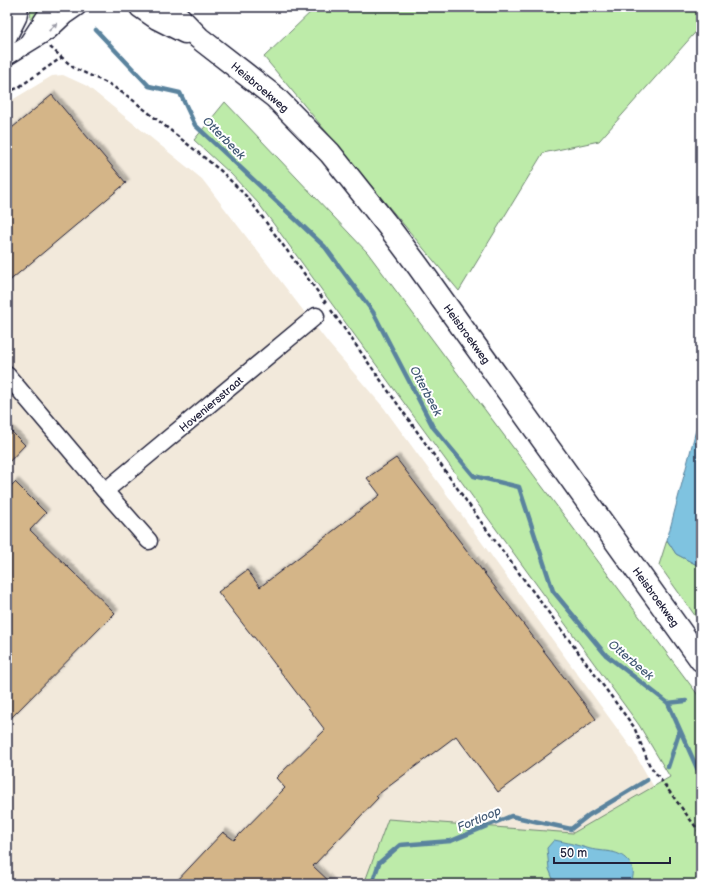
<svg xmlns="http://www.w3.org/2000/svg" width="708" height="891" viewBox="0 0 708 891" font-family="'Balsamiq Sans',sans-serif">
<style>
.built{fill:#f2e9db}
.green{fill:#bdeba9;stroke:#708672}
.water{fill:#7fc3e0;stroke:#5a839e}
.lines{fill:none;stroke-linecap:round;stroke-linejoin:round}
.stream{stroke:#5a839e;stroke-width:4.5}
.building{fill:#d4b588;stroke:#22223b;filter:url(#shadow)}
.minor-casing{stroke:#22223b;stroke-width:19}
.secondary-casing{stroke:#22223b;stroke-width:25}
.path{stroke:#22223b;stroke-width:2.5;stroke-dasharray:4 3;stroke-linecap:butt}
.minor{stroke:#fff;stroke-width:16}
.secondary{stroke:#fff;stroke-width:22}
.oneway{fill:#9c9ca7}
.labels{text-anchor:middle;stroke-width:4;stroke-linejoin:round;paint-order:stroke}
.street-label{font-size:11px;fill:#22223b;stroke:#fff}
.water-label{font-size:12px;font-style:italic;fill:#435a75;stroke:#fff}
</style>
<defs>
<filter id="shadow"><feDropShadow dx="3.5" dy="-3.5" stdDeviation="1" flood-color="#0004"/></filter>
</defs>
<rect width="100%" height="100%" fill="#fff"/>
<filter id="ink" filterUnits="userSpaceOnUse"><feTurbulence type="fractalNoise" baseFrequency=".025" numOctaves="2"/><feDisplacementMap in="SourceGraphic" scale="8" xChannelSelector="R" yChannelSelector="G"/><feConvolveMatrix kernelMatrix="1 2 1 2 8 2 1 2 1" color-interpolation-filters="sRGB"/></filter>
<g filter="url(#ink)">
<!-- built -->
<path class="built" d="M 63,75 L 87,86 L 202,179 L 329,344 L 384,408 L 632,749 L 655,789 L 701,884 L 7,884 L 7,103 L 52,76 Z"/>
<!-- green -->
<path class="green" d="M 31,7 L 43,7 L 34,19 L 30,19 Z
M 316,7 L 701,7 L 701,26 L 599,141 L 543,153 L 459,291 L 264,57 Z
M 225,102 L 367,252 L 701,699 L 701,884 L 364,884 L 388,819 L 573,833 L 670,777 L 639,725 L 259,204 L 231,174 L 194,140 Z
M 667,540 L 676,554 L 701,567 L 701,624 L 659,565 Z"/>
<!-- water -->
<path class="water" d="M 701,411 L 701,567 L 676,554 L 667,540 Z
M 554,840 C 566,842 576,845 587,848 C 602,853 617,848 628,861 C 635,870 634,873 631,884 L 555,884 L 549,869 L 547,848 Z"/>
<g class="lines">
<!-- stream -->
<path class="stream" d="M 96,30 L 149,86 L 180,93 L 195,125 L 325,247 L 373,312 L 433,427 L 474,476 L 519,487 L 553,591 L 606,655 L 668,703 L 701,777
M 668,703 L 686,701
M 668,767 L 680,730
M 372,884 L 379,863 L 400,845 L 451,841 L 511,816 L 571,829 L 589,815 L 647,780"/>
</g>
<!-- building -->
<path class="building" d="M 52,95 L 126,183 L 7,283 L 7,132 Z
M 7,427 L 25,445 L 7,464 Z
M 396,458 L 596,719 L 498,792 L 456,736 L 376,796 L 378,798 L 313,866 L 332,884 L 174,884 L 223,832 L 234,840 L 285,788 L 276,778 L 325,730 L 254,637 L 253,637 L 218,592 L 247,570 L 260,587 L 380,495 L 367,478 Z
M 15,482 L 46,513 L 30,530 L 115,613 L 7,722 L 7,490 Z"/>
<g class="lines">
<!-- minor casing -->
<g class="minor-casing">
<path id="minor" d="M 7,40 L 18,18 L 20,7
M 28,42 L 51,7
M 7,57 L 49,31 L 65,16 L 78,7
M 7,375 L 105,491 L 316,316
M 105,491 L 149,541"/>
</g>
<!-- secondary casing -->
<g class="secondary-casing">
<path id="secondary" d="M 141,7 L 157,18 L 185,32
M 169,7 L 199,38 L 275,97 L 330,153 L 388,226 L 418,266 L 701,660"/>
</g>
<!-- path -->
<path class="path" d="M 50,47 L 74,68 L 109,84 L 129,97 L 221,171 L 248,198 L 326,303
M 7,93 L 19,87 L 61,58
M 331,310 L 484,526 L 634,727 L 649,764 L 701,834"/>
<!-- minor -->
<use href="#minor" class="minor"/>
<!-- secondary -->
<use href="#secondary" class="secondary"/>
</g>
<!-- one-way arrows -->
<defs><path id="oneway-solid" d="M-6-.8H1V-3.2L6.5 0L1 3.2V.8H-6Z"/></defs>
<use class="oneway" href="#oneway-solid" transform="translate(53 27) rotate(-44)"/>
</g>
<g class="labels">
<!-- street labels -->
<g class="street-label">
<text transform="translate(260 87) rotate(40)" y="4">Heisbroekweg</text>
<text transform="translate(467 334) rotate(54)" y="4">Heisbroekweg</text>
<text transform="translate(211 404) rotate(-40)" y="4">Hoveniersstraat</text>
<text transform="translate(656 597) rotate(54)" y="4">Heisbroekweg</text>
</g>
<!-- water labels -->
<g class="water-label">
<text transform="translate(224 138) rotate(45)" y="4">Otterbeek</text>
<text transform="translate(426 391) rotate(62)" y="4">Otterbeek</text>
<text transform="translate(631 660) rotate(40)" y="4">Otterbeek</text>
<text transform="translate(479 819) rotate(-23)" y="4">Fortloop</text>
</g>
</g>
<!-- margin -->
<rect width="708" height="891" fill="none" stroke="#fff" stroke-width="24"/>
<rect x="12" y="12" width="684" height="867" fill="none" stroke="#22223b" stroke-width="1.5" filter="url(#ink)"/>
<!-- scale -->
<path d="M554 857v6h116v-6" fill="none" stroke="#22223b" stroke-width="2"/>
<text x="560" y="857" font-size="12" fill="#22223b" stroke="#ffffff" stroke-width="3" paint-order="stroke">50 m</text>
</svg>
